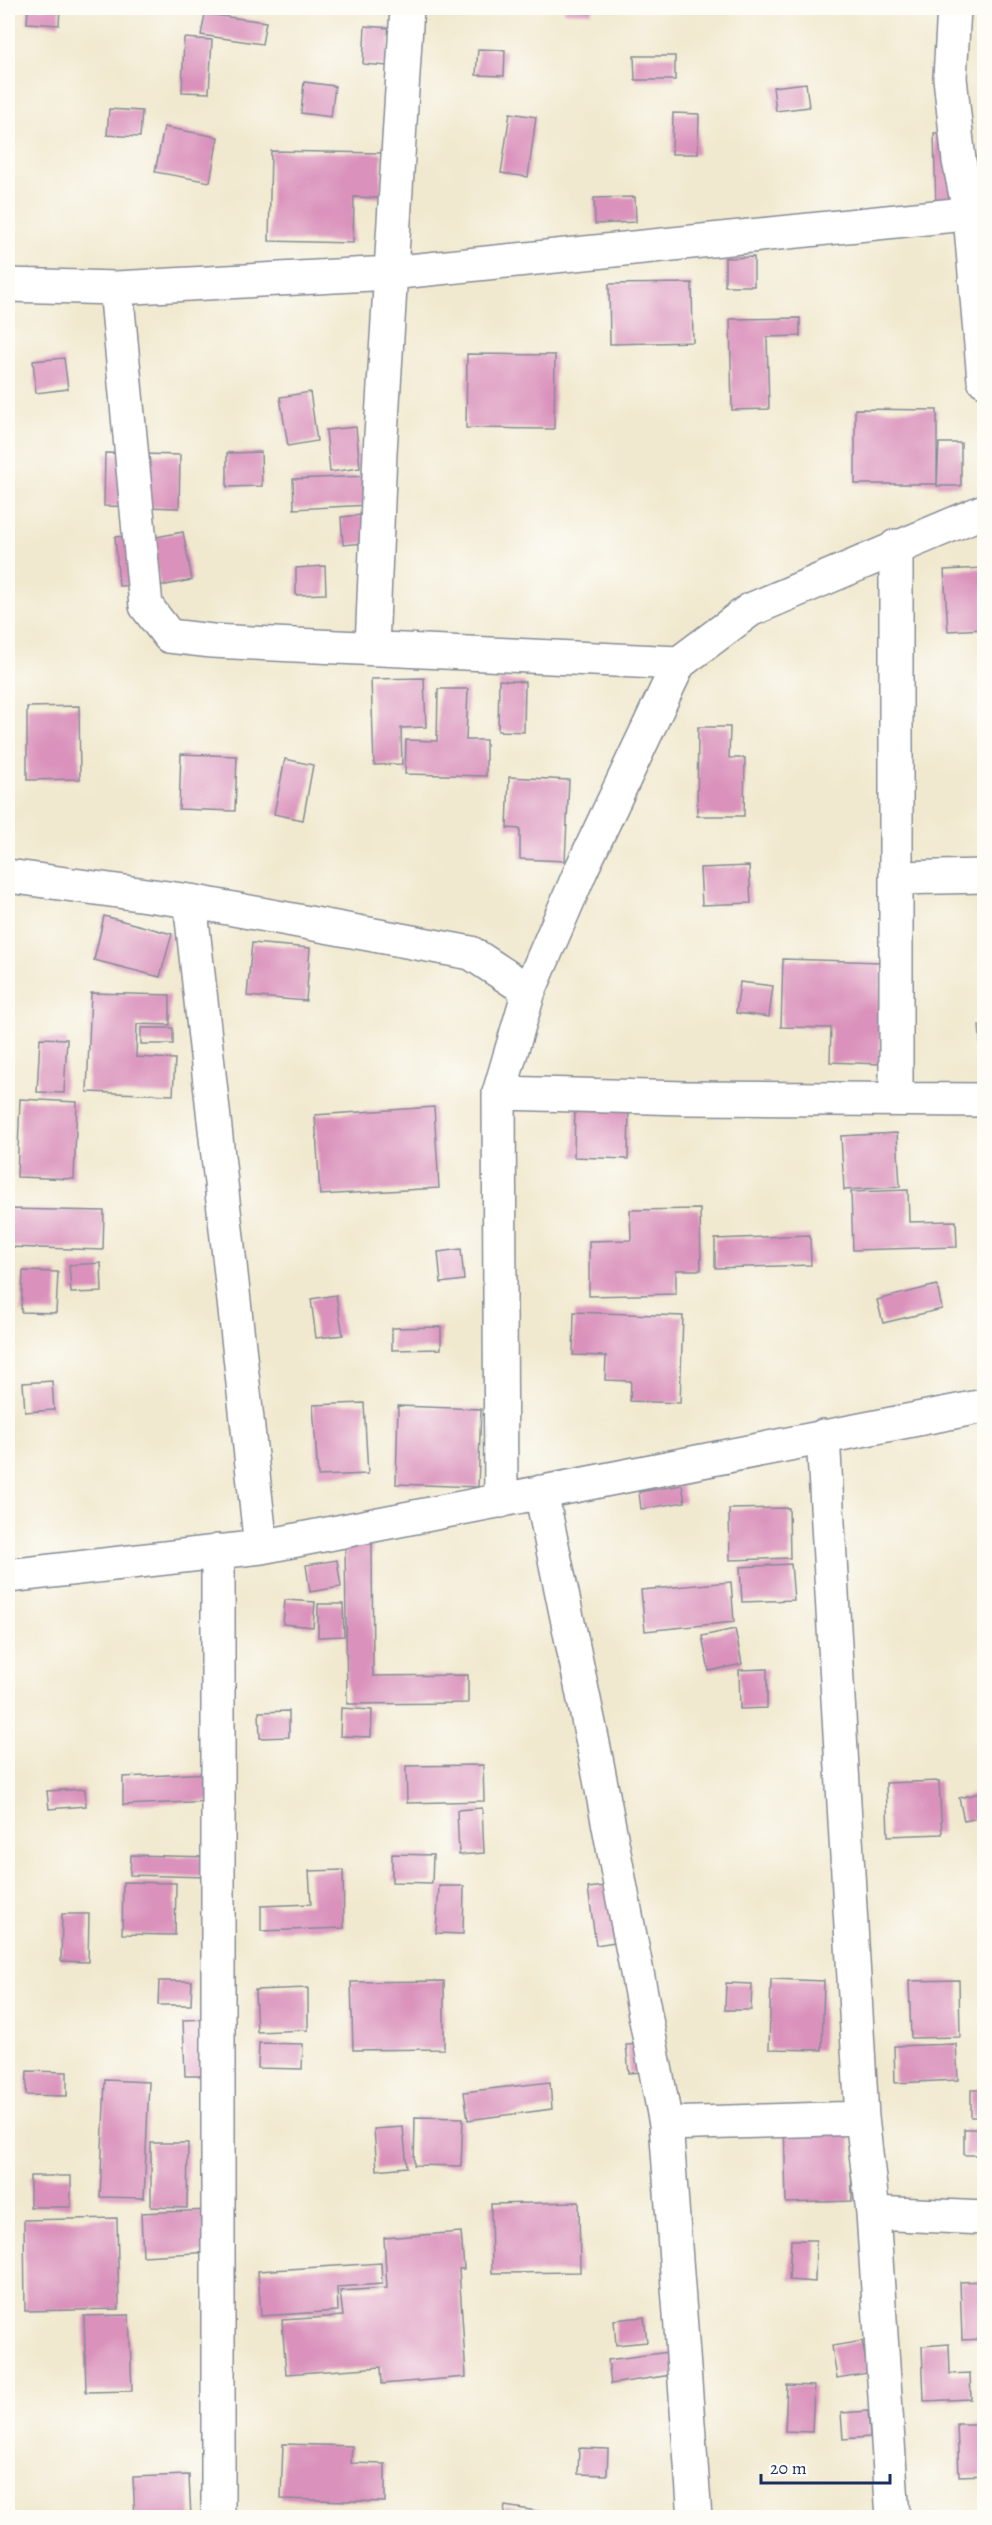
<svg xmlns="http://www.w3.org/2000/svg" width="992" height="2525" viewBox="0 0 992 2525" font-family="Alegreya,serif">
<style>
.building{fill:#da91bb}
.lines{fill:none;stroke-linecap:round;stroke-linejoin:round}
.minor-casing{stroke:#868c96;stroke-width:36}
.minor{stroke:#fff;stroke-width:33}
</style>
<rect width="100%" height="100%" fill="#fdfcf7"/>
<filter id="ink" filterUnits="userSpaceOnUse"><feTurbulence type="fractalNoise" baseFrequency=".0167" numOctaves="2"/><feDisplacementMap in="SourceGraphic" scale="12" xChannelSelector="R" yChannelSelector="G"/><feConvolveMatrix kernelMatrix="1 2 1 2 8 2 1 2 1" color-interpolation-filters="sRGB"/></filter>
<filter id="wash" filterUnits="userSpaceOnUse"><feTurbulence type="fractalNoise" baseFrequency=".008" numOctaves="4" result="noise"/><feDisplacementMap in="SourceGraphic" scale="24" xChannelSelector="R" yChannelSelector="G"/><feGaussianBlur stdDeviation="1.35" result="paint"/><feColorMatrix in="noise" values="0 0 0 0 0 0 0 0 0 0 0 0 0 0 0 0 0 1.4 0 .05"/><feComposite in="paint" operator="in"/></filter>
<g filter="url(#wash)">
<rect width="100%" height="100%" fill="#f1e9cf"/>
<g id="blocks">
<!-- building -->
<path class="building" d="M 28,8 L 60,8 L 59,25 L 27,23 Z
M 564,8 L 592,8 L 592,13 L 564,12 Z
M 205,14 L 266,22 L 262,44 L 201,35 Z
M 365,26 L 390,28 L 388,66 L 363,64 Z
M 184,38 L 212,40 L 209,93 L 182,92 Z
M 478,49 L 505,50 L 504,76 L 476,75 Z
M 634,56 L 675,56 L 675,80 L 635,80 Z
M 304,82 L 335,86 L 331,117 L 301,113 Z
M 806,83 L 809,107 L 776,111 L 773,87 Z
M 109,109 L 142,111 L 140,137 L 107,135 Z
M 510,113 L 536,117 L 528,177 L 501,173 Z
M 673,113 L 699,114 L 698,154 L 672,154 Z
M 164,127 L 218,137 L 210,182 L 155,172 Z
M 934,133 L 964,133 L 965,209 L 936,210 Z
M 271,151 L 382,153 L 381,198 L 354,197 L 353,243 L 269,241 Z
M 635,197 L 636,222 L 595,224 L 594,198 Z
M 754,257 L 754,286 L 725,286 L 725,258 Z
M 692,283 L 693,342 L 610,344 L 609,284 Z
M 800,318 L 800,336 L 767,337 L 769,409 L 732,410 L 730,319 Z
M 467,354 L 555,355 L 554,429 L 466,428 Z
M 64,358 L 68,389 L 36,393 L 33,361 Z
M 310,392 L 317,441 L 288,446 L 280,397 Z
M 855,409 L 937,410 L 937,484 L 855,484 Z
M 356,427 L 360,468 L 330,472 L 326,430 Z
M 939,443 L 961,443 L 961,486 L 937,486 Z
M 261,452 L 262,486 L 227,487 L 227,453 Z
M 105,453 L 180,455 L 179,508 L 104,506 Z
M 367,476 L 369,505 L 294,509 L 293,479 Z
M 372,514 L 375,542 L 343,545 L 341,517 Z
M 183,532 L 192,580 L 160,586 L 151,538 Z
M 148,534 L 151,584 L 119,586 L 115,537 Z
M 325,566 L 326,594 L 296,595 L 296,568 Z
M 984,568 L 984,629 L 948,631 L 944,570 Z
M 424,678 L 426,727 L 401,728 L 402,764 L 374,765 L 371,679 Z
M 499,680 L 525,682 L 524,732 L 498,731 Z
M 438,689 L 468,689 L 466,740 L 486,740 L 486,776 L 405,774 L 406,740 L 437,741 Z
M 79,706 L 80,779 L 27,780 L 27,707 Z
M 698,727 L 730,727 L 729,758 L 745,758 L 744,816 L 697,816 Z
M 181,754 L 237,756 L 235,811 L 179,809 Z
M 285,759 L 313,765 L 303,820 L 274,814 Z
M 509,777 L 569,780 L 565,861 L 520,859 L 520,829 L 507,828 Z
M 749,866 L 751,903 L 702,905 L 700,868 Z
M 104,916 L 172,934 L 160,977 L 94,960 Z
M 252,943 L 310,948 L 306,1001 L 247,996 Z
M 783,959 L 882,962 L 880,1064 L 830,1062 L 831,1028 L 781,1027 Z
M 740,982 L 773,986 L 769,1017 L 736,1013 Z
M 91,993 L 170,995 L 170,1025 L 137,1024 L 136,1057 L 175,1059 L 173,1095 L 87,1092 Z
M 979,1025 L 984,1025 L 984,1066 L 982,1066 Z
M 141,1028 L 173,1028 L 173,1044 L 141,1044 Z
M 40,1038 L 67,1039 L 64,1093 L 37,1092 Z
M 20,1099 L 77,1102 L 74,1179 L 17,1177 Z
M 575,1105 L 629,1106 L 628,1159 L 574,1157 Z
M 434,1107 L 439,1188 L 320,1195 L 315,1115 Z
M 897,1133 L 900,1187 L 844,1190 L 841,1136 Z
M 908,1190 L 909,1222 L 956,1221 L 957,1247 L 853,1250 L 851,1192 Z
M 8,1209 L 104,1211 L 103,1250 L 8,1247 Z
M 700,1209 L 701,1270 L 676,1270 L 676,1294 L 589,1296 L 589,1241 L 631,1240 L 630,1210 Z
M 810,1235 L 811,1265 L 715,1268 L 715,1239 Z
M 461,1249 L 464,1280 L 441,1283 L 438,1252 Z
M 101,1263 L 102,1292 L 71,1293 L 69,1265 Z
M 23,1271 L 58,1272 L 56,1313 L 21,1312 Z
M 937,1285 L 942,1309 L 883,1323 L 877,1300 Z
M 336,1295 L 343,1335 L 316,1338 L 311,1299 Z
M 574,1312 L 683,1316 L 680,1403 L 630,1401 L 631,1381 L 605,1380 L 606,1356 L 573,1355 Z
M 441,1327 L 441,1349 L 392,1350 L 392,1328 Z
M 52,1381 L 54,1410 L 25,1412 L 23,1383 Z
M 364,1403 L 368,1474 L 318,1476 L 313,1405 Z
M 398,1406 L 481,1409 L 478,1487 L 396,1484 Z
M 682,1485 L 685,1502 L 641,1509 L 639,1492 Z
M 789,1508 L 790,1558 L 730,1560 L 729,1509 Z
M 345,1544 L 372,1544 L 373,1676 L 468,1675 L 468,1703 L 347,1704 Z
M 337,1560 L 341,1587 L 310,1592 L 306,1565 Z
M 791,1564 L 794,1600 L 742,1602 L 740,1567 Z
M 731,1582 L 734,1622 L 645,1631 L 641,1590 Z
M 285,1600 L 315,1602 L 313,1627 L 283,1624 Z
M 318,1604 L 343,1604 L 344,1636 L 318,1637 Z
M 735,1629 L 742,1664 L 709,1671 L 702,1636 Z
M 767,1669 L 767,1708 L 740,1709 L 739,1670 Z
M 341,1708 L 372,1710 L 371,1737 L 340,1736 Z
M 289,1711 L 289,1737 L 260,1738 L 259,1712 Z
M 483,1765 L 484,1801 L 407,1803 L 406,1766 Z
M 212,1773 L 213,1801 L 123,1805 L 123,1777 Z
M 939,1781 L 942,1834 L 888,1836 L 886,1783 Z
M 85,1789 L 86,1806 L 49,1809 L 47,1791 Z
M 984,1792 L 984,1817 L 964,1821 L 959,1798 Z
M 482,1808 L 484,1853 L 459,1855 L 457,1810 Z
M 392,1854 L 433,1855 L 432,1883 L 392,1882 Z
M 131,1855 L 207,1857 L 207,1877 L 130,1875 Z
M 343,1870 L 344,1928 L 261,1931 L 261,1906 L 311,1904 L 309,1871 Z
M 123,1882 L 176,1883 L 175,1935 L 122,1934 Z
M 614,1885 L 621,1941 L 596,1945 L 588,1888 Z
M 439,1886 L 464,1886 L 463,1934 L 436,1933 Z
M 62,1914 L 89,1914 L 88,1962 L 61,1961 Z
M 771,1979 L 824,1981 L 822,2050 L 769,2049 Z
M 959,1980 L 960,2037 L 911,2038 L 909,1981 Z
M 159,1981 L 192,1981 L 191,2005 L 158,2005 Z
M 444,1981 L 444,2049 L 353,2050 L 351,1982 Z
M 726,1983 L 752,1984 L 751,2010 L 725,2010 Z
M 308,1988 L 308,2030 L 257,2032 L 255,1990 Z
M 210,2019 L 212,2076 L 185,2076 L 183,2020 Z
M 259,2043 L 303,2044 L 302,2069 L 258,2068 Z
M 643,2044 L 645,2072 L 629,2073 L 626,2045 Z
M 956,2044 L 958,2080 L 895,2083 L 894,2046 Z
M 27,2071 L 67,2072 L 67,2096 L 26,2095 Z
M 105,2080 L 149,2082 L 144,2198 L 100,2197 Z
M 550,2082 L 552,2109 L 468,2120 L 464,2092 Z
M 971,2090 L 984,2090 L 984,2117 L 971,2117 Z
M 415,2117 L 463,2118 L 461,2166 L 414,2165 Z
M 850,2118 L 852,2201 L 786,2203 L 784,2120 Z
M 403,2127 L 407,2167 L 377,2170 L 374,2129 Z
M 964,2129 L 984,2129 L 984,2155 L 964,2155 Z
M 151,2143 L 188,2143 L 187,2208 L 151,2207 Z
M 30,2176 L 71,2176 L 71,2207 L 30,2207 Z
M 579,2202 L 580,2272 L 492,2273 L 491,2204 Z
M 210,2210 L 212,2252 L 143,2256 L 141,2213 Z
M 117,2218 L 119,2309 L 25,2311 L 24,2220 Z
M 461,2232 L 464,2269 L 459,2269 L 466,2377 L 382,2384 L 381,2367 L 286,2374 L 282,2320 L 343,2316 L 340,2291 L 387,2288 L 384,2238 Z
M 791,2240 L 816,2240 L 815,2282 L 789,2280 Z
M 381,2263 L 382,2284 L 337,2287 L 338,2311 L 261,2316 L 258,2271 Z
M 984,2281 L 984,2339 L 962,2340 L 960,2282 Z
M 129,2315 L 132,2391 L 86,2392 L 84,2316 Z
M 644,2317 L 647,2342 L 616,2345 L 614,2320 Z
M 862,2341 L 868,2373 L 837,2378 L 832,2346 Z
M 949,2344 L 950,2374 L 970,2373 L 971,2399 L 924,2401 L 922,2346 Z
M 676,2351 L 678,2374 L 611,2384 L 608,2360 Z
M 787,2385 L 814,2386 L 812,2432 L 785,2431 Z
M 868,2411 L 870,2437 L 843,2439 L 841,2413 Z
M 957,2424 L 984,2424 L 984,2475 L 959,2476 Z
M 283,2444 L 352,2446 L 351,2463 L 385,2464 L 385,2502 L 281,2499 Z
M 579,2448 L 608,2449 L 607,2475 L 578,2474 Z
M 189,2475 L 191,2518 L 135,2518 L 133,2477 Z
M 505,2506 L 568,2516 L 568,2518 L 503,2518 Z"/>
</g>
</g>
<g filter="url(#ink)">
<use href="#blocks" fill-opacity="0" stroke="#868c96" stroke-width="1.5"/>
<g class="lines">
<!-- minor casing -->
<g class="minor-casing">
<path id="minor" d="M 954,8 L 950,78 L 959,161 L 970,215 L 984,380
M 8,285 L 116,288 L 390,273 L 984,212
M 116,288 L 146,606 L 169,636 L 212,641 L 679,663
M 896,546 L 896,1099
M 372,648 L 380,452 L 407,8
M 8,876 L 190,901 L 471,953 L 529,991
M 896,878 L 984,876
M 190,901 L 261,1547
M 499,1093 L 685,1098 L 984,1100
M 823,1436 L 862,2118 L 873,2213 L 893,2518
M 541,1492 L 594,1748 L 666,2124 L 695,2518
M 501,1501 L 499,1093 L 529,991 L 582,868 L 679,663 L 750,610 L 984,511
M 8,1576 L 261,1547 L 984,1406
M 666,2124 L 862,2118
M 873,2213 L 984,2218
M 218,2518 L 218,1551"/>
</g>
<!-- minor -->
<use href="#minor" class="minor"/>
</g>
</g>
<!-- margin -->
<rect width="992" height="2525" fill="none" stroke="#fdfcf7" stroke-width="30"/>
<!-- scale -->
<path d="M761 2474v9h129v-9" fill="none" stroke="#1b2f5e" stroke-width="3"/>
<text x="770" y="2474" font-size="18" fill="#1b2f5e" stroke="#fdfcf7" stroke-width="4.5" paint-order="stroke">20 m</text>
</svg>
